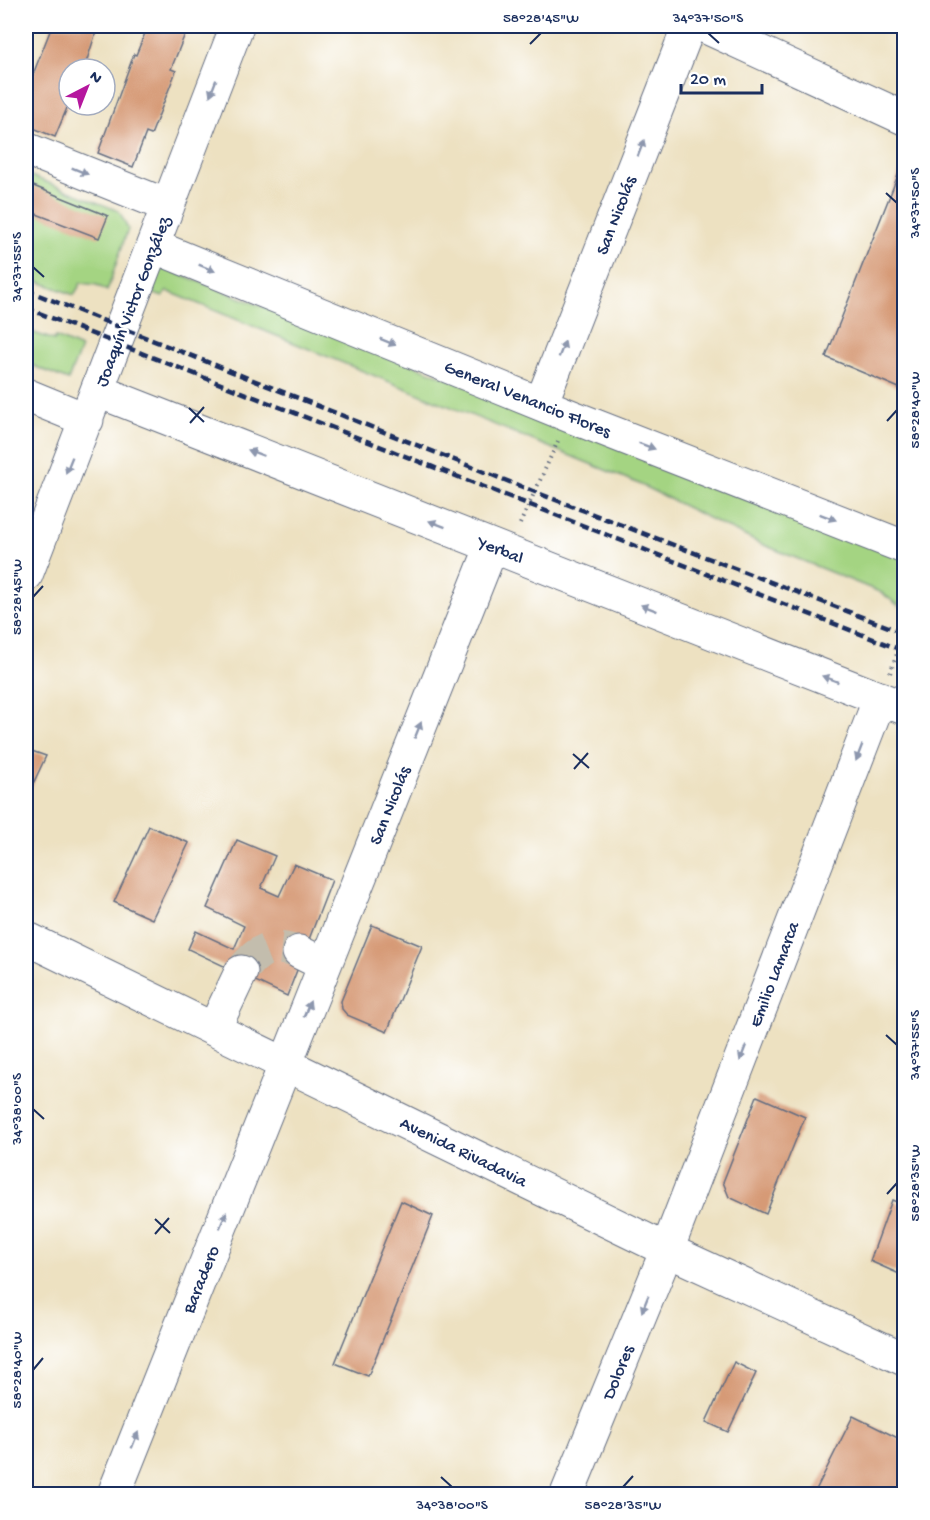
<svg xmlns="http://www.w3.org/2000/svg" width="930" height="1520" viewBox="0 0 930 1520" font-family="'Gochi Hand',sans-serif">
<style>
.green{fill:#a4d482;stroke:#608270;stroke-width:1.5}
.building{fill:#d69a76}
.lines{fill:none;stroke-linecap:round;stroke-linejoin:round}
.minor-tunnel{stroke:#c3bdad;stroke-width:33;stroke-dasharray:33 16;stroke-linecap:butt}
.minor-casing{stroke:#646d81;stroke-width:35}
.major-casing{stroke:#646d81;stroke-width:35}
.path{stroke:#646d81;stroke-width:4;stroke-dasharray:1.5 4.5;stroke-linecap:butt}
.minor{stroke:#fff;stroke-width:33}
.major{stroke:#fff;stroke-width:33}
.rail{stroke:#1b2f5e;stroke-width:4.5;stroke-dasharray:9 4.5;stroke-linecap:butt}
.oneway{fill:#8d97ae}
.ticks{fill:none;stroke:#1b2f5e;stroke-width:2}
.labels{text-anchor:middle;stroke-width:5;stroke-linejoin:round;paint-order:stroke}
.street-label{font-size:18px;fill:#1b2f5e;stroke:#fff}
.neatline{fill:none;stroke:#1b2f5e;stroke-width:2}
.ticks-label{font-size:15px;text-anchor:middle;fill:#1b2f5e}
</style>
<rect width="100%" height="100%" fill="#fff"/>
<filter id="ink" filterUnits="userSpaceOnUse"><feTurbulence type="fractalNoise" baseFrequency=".0167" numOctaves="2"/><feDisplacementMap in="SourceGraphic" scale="12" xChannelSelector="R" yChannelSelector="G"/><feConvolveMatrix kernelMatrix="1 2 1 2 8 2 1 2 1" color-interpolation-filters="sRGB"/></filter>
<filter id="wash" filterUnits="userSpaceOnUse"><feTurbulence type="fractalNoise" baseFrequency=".008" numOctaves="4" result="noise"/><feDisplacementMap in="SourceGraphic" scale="24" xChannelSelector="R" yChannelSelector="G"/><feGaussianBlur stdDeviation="1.35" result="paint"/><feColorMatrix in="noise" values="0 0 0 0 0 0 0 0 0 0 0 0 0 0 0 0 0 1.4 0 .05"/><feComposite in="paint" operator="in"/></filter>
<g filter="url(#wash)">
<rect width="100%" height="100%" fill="#ede1c1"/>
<!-- green -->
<path class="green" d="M 26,174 L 119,211 L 128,229 L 107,291 L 97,285 L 81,283 L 74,295 L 26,277 Z
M 164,268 L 904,556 L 904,591 L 899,606 L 882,593 L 759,543 L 637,483 L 167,291 L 163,297 L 152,293 L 160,271 Z
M 26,330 L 54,340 L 56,337 L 81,348 L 68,380 L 26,363 Z"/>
<g id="blocks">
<!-- building -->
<path class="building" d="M 52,26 L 98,26 L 84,69 L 69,69 L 69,103 L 55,137 L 26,125 L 26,107 L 33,89 L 28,87 Z
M 148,26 L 164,26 L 185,34 L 171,69 L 176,71 L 151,135 L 146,133 L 133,167 L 98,153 L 134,54 L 136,55 Z
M 904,160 L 904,390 L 826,357 Z
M 26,183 L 108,216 L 99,238 L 26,210 Z
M 26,749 L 46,756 L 26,799 Z
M 149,826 L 189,843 L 152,919 L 114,902 Z
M 237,840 L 275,856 L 261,888 L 279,896 L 294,864 L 332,880 L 287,996 L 188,949 L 196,931 L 234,949 L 244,926 L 207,908 Z
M 372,925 L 422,946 L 387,1032 L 347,1015 L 342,1009 L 341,1001 Z
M 757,1096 L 805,1117 L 766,1214 L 729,1197 L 723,1182 Z
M 892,1200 L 904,1205 L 904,1276 L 870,1261 Z
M 401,1201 L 433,1216 L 368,1376 L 335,1363 Z
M 734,1362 L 756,1373 L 728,1432 L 706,1422 Z
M 853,1416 L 904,1441 L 904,1494 L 869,1494 L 862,1492 L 861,1494 L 814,1494 Z"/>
</g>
</g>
<g filter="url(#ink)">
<use href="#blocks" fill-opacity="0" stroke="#646d81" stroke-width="1.5"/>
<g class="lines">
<!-- minor-tunnel -->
<path class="minor-tunnel" d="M 241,972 C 261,947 269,944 299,952"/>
<!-- minor casing -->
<g class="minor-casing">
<path id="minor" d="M 704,26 L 904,118
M 26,149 L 168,206
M 153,246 L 570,416 L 904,547
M 98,391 L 904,708
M 26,395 L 87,420
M 541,404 L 689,26
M 26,575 L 237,26
M 299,952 L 325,965
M 214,1029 L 241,972
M 114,1494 L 492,546
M 567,1494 L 667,1250 L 880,698"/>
</g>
<!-- major casing -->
<g class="major-casing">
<path id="major" d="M 26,938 L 667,1250 L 904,1359"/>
</g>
<!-- path -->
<path class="path" d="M 520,524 L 558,441
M 890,673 L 904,635"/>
<!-- minor -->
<use href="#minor" class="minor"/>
<!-- major -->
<use href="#major" class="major"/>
<!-- rail -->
<path class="rail" d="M 26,290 L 535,492 L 904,633
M 26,308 L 904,651"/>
</g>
<!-- one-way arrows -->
<defs><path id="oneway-solid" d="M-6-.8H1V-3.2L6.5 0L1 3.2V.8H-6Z" transform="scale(1.5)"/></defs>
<g class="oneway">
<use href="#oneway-solid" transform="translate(213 88) rotate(111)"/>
<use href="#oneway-solid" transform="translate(641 148) rotate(-69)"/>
<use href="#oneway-solid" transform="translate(80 171) rotate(22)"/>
<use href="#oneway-solid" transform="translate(207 268) rotate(22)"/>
<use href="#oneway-solid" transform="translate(388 342) rotate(22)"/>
<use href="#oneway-solid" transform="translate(562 349) rotate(-69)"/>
<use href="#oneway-solid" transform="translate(647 446) rotate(21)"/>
<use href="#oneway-solid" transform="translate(256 453) rotate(-159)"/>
<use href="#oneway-solid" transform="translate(69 465) rotate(112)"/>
<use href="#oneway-solid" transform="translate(828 517) rotate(21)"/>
<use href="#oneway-solid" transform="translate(437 524) rotate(-159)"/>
<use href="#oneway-solid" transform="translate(649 608) rotate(-159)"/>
<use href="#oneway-solid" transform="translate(830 679) rotate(-159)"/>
<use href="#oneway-solid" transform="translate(418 730) rotate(-68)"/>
<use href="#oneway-solid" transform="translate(859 753) rotate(111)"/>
<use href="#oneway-solid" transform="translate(307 1009) rotate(-68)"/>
<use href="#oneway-solid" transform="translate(743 1053) rotate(111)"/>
<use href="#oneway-solid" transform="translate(223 1220) rotate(-68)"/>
<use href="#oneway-solid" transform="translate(645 1304) rotate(112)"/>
<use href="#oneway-solid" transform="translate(135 1440) rotate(-68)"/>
</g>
</g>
<!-- ticks -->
<path class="ticks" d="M 708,33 L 719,43M 530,44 L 541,33M 886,193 L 897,203M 33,267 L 44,277M 189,408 L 204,422M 887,421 L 897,410M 190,423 L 204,407M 33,597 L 43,586M 573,754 L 589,768M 574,769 L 588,753M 886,1035 L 897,1045M 33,1109 L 44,1119M 887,1194 L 897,1183M 155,1219 L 170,1233M 155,1234 L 169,1218M 33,1370 L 43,1358M 441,1477 L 452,1487M 623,1487 L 633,1476"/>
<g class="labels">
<!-- street labels -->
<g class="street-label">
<text transform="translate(615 215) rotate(-69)" y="6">San Nicolás</text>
<text transform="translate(132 301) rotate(-69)" y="6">Joaquín Victor González</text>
<text transform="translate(528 398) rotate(22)" y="6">General Venancio Flores</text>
<text transform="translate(501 549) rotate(22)" y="6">Yerbal</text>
<text transform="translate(389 805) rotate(-68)" y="6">San Nicolás</text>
<text transform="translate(773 974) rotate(-69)" y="6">Emilio Lamarca</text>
<text transform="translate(464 1151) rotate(26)" y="6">Avenida Rivadavia</text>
<text transform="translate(200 1279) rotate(-68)" y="6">Baradero</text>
<text transform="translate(617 1372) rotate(-68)" y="6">Dolores</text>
</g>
</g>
<!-- margin -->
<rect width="930" height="1520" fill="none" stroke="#fff" stroke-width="66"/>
<!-- north arrow -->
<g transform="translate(87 87) rotate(42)"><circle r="28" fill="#ffffff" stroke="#a4acbf" stroke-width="1.5"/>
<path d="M0-4.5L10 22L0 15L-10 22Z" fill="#b5179e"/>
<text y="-9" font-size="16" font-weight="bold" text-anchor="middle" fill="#1b2f5e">N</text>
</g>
<!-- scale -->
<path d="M681 84v9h81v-9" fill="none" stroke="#1b2f5e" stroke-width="3"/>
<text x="690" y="84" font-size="18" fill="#1b2f5e" stroke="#ffffff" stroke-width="4.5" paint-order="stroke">20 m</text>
<rect x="33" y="33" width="864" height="1454" class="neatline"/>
<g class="ticks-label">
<text x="541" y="22">58°28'45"W</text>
<text x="708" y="22">34°37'50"S</text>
<text transform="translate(914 203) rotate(-90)" y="5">34°37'50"S</text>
<text transform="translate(16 267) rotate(-90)" y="5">34°37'55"S</text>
<text transform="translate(914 410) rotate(-90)" y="5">58°28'40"W</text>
<text transform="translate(16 597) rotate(-90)" y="5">58°28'45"W</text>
<text transform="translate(914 1045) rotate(-90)" y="5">34°37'55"S</text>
<text transform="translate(16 1109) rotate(-90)" y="5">34°38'00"S</text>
<text transform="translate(914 1183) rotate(-90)" y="5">58°28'35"W</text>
<text transform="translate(16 1370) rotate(-90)" y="5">58°28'40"W</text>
<text x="452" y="1509">34°38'00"S</text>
<text x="623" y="1509">58°28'35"W</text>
</g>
</svg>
